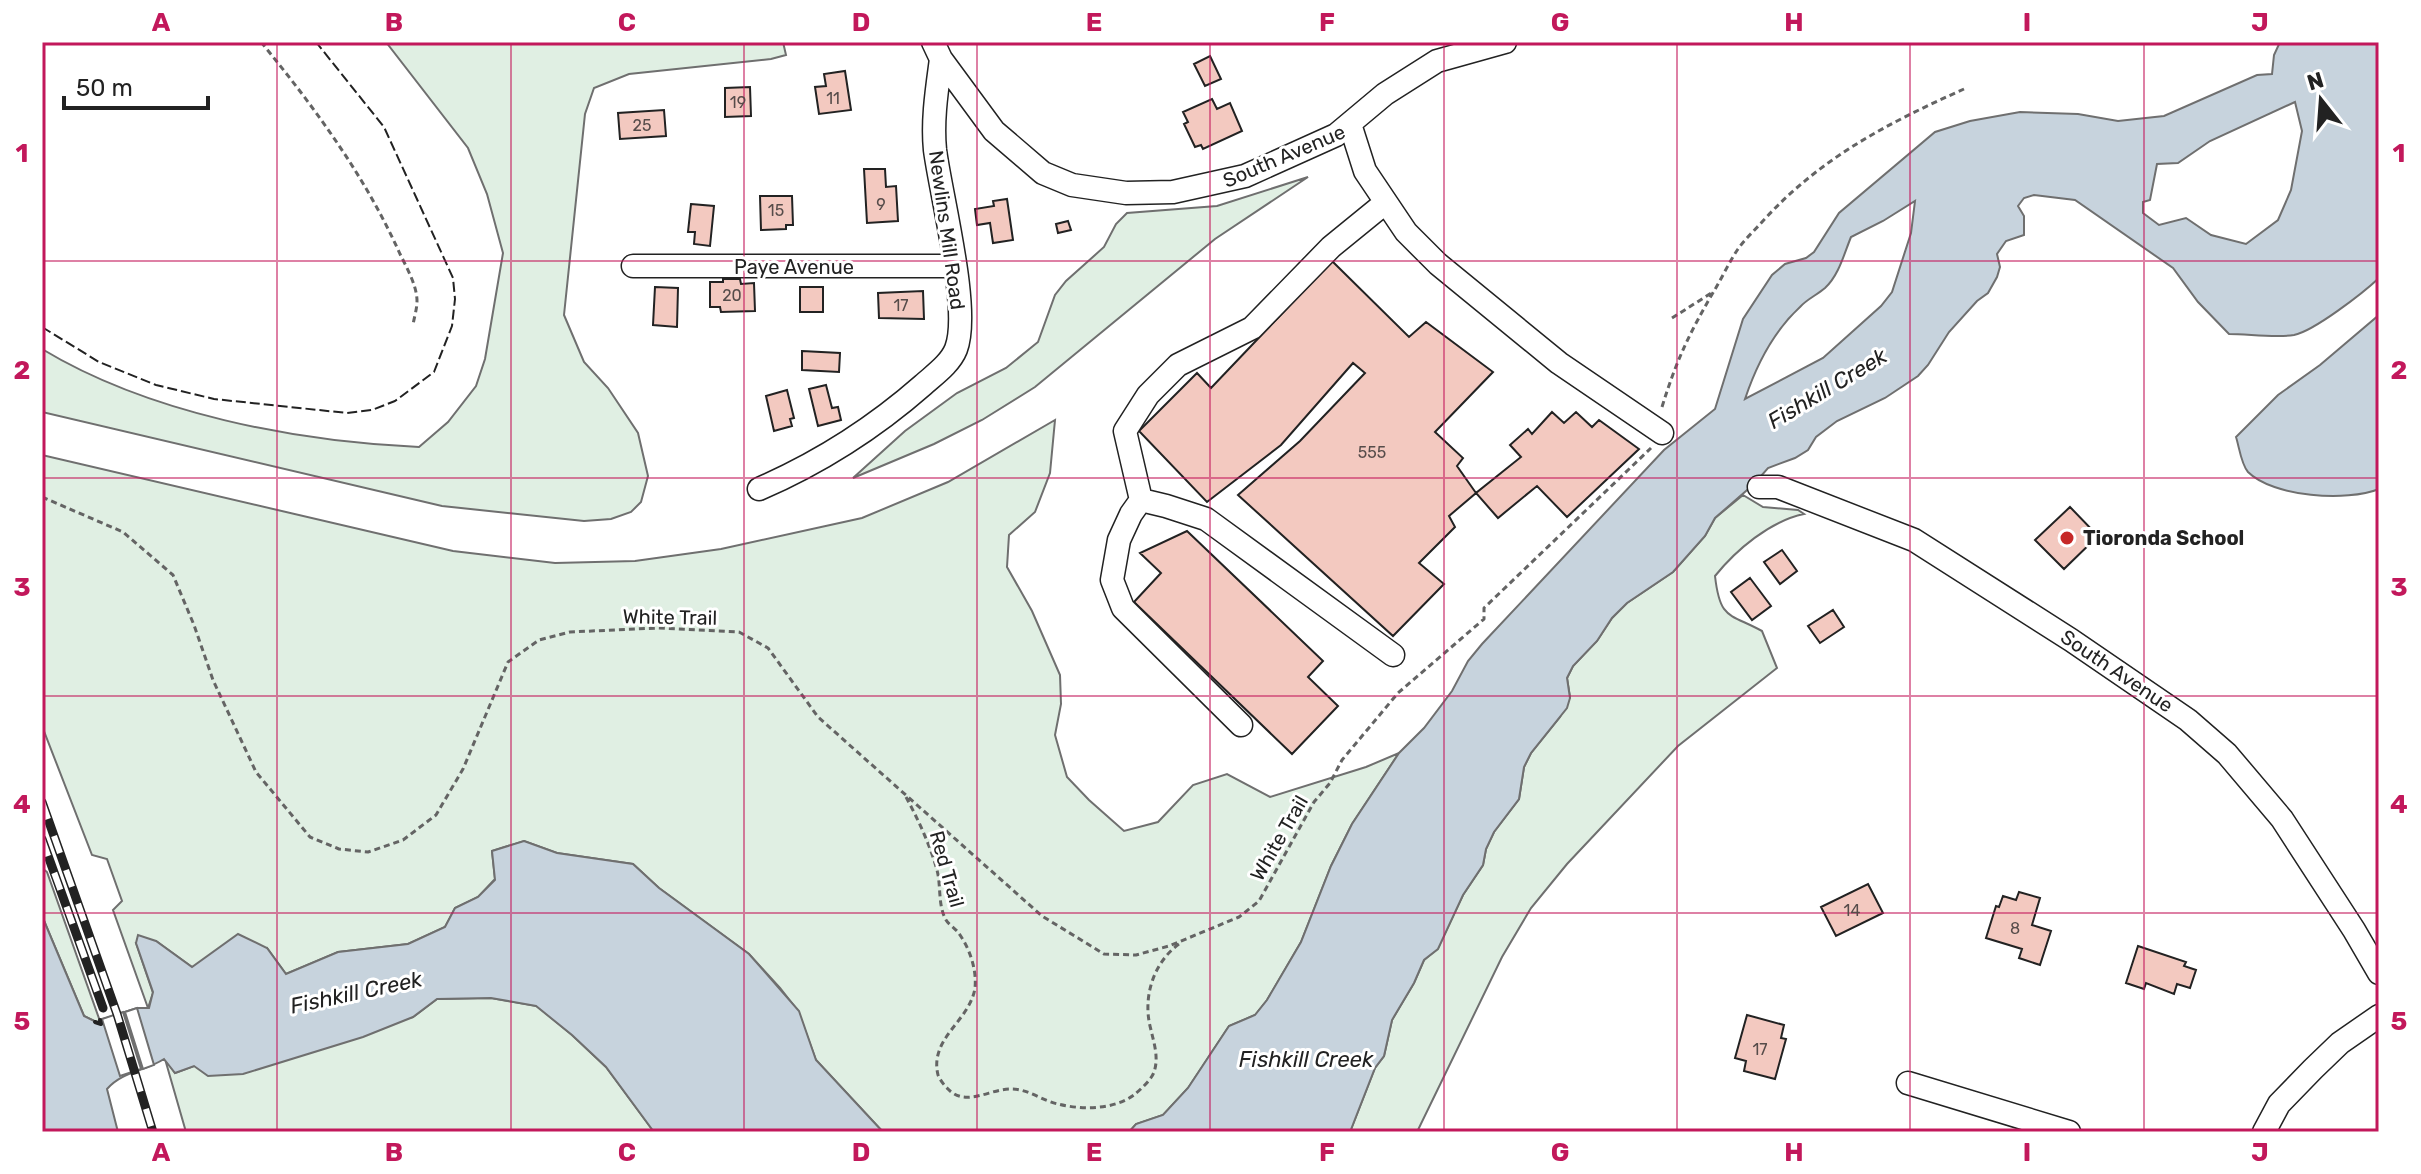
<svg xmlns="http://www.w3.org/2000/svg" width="2421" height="1174" viewBox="0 0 2421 1174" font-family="Rubik,sans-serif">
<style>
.green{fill:#e0efe3;stroke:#6f6f6f;stroke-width:2}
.water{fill:#c7d3dd;stroke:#6f6f6f;stroke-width:2;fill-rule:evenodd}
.pier{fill:#fff;stroke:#6f6f6f;stroke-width:2}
.building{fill:#f3c9c0;stroke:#222;stroke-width:2}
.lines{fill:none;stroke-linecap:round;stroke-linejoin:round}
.minor-casing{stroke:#222;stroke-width:25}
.path{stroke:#646464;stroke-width:3;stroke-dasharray:6 4;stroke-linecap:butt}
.minor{stroke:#fff;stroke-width:22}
.rail-casing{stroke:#222;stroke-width:9}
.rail{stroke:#fff;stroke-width:6;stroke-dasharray:18;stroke-linecap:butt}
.fence{stroke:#222;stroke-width:2;stroke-dasharray:10 4;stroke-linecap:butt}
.wall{stroke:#222;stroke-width:4}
.grid{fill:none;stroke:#c2185b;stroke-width:2;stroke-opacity:0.55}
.poi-dot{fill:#c62828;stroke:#fff;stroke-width:3}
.labels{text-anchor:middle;stroke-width:6;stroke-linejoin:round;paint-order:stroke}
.number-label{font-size:16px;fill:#564c4a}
.street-label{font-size:20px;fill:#222;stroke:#fff}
.poi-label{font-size:20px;font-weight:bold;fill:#222;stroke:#fff;text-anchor:start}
.water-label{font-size:22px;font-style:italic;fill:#222;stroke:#fff}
.neatline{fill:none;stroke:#c2185b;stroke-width:3}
.grid-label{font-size:26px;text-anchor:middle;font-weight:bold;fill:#c2185b}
</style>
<rect width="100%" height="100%" fill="#fff"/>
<!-- green -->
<path class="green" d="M 386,42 L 783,42 L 786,55 L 771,59 L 629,74 L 594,88 L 585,114 L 564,315 L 584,362 L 608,388 L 638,433 L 648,476 L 641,502 L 631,512 L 611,519 L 584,521 L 442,506 L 42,412 L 42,349 C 148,413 296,442 419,447 L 448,422 L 476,386 L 485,359 L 503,253 L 487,194 L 468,148 Z
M 1308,177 L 1215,239 L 1035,387 L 982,420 L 934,444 L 853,478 L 905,431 L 957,393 L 1006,368 L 1038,342 L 1055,295 L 1066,281 L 1104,247 L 1116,224 L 1127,213 L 1217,206 Z
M 1055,420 L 1050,473 L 1035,512 L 1009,535 L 1007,567 L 1032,611 L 1060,675 L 1061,704 L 1055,735 L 1067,777 L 1089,800 L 1124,831 L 1158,822 L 1193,785 L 1227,774 L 1270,797 L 1366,767 L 1399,753 L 1352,824 L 1331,866 L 1301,942 L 1267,1000 L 1255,1015 L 1229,1026 L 1188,1088 L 1163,1115 L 1136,1124 L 1129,1132 L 883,1132 L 816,1060 L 798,1011 L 780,988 L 749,954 L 659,888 L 633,864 L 557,853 L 524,841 L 492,851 L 495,879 L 478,897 L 455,908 L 445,927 L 408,944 L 338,952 L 286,974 L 267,948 L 192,967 L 156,941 L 136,943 L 153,993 L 148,1008 L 113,910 L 122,901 L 107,859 L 92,855 L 42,726 L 42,455 L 453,551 L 555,563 L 635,561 L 721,549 L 862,518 L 948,482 Z
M 1743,495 L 1763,507 L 1798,510 L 1804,514 C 1770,521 1736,550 1715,576 C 1720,620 1729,613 1762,631 L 1777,668 L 1678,746 L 1567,864 L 1531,908 L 1502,957 L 1417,1132 L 1350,1132 L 1375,1068 L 1384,1056 L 1392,1020 L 1414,983 L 1424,960 L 1438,948 L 1463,895 L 1483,865 L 1486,849 L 1494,832 L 1519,799 L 1524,767 L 1531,753 L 1560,717 L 1570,697 L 1567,678 L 1573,666 L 1597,641 L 1612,618 L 1627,603 L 1673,572 L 1705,536 L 1715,518 Z
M 42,868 L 47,872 L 101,1024 L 84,1016 L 42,916 Z
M 491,998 L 537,1006 L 572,1035 L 606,1067 L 654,1132 L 186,1132 L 165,1059 L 175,1073 L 194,1066 L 413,1017 L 437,999 Z"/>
<!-- water -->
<path class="water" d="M 2280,42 L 2379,42 L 2379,278 C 2363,293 2314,331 2294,335 C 2276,338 2248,334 2229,334 L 2198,302 L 2173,268 L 2075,200 L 2034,195 L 2024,198 L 2018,206 L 2024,216 L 2024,235 L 2006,241 L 1997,254 L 2000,267 L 1997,277 L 1988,293 L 1977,301 L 1949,332 L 1928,365 L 1918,376 L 1885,398 L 1837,421 L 1816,437 L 1808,450 L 1795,458 L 1768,468 L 1754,484 L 1715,518 L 1705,536 L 1673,572 L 1627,603 L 1612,618 L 1597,641 L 1573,666 L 1567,678 L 1570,698 L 1567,708 L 1531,753 L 1524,767 L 1519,799 L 1494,832 L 1486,849 L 1483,865 L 1463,895 L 1438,949 L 1424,960 L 1414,983 L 1392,1020 L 1384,1056 L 1375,1068 L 1350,1132 L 1129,1132 L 1136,1124 L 1163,1115 L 1188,1088 L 1229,1026 L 1255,1015 L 1267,1000 L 1301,942 L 1331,866 L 1352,824 L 1399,753 L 1424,728 L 1452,691 L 1468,661 L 1482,644 L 1664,450 L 1715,409 L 1743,319 L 1772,275 L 1785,264 L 1806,258 L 1814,252 L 1839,213 L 1935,132 L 1970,121 L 2020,112 L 2078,114 L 2118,121 L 2164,116 L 2257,75 L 2272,74 L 2274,55 ZM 2295,102 L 2302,131 L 2291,190 L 2278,220 L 2246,244 L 2211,235 L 2186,218 L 2159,225 L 2143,213 L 2143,202 L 2150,200 L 2157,164 L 2178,163 L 2210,141 ZM 1915,201 L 1911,233 L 1892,292 L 1881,306 L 1823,358 L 1745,399 C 1756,366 1774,331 1800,307 C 1807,299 1817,295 1825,288 C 1839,275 1844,254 1851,237 L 1883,221 Z
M 2379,315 L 2379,489 C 2347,502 2273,497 2248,472 C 2241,464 2239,446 2236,437 L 2278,395 L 2320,365 Z
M 524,841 L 557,853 L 633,864 L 659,888 L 749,954 L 799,1011 L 816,1060 L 883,1132 L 654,1132 L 606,1067 L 572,1035 L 536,1006 L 491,998 L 437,999 L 413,1017 L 363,1037 L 243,1074 L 208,1076 L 194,1066 L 175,1073 L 164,1059 C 144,1072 123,1071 107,1089 L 118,1132 L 42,1132 L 42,916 L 84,1016 L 100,1024 L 100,1020 L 137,1008 L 149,1008 L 153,992 L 136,943 L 138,935 L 156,941 L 192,967 L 238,934 L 267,948 L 286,974 L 338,952 L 408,944 L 445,927 L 455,908 L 478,897 L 495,880 L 492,851 Z"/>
<!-- pier -->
<path class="pier" d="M 137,1008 L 154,1065 L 143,1069 L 125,1012 Z
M 123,1012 L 141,1069 L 120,1076 L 102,1019 Z"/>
<!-- building -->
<path class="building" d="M 1210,56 L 1221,79 L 1205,86 L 1194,64 Z
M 845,71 L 851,110 L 819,114 L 815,87 L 826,86 L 824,74 Z
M 750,87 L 751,116 L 725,117 L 725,88 Z
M 1212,99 L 1217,109 L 1230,103 L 1242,131 L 1203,149 L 1201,145 L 1195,147 L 1184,124 L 1188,122 L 1183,112 Z
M 664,110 L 666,136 L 620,139 L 618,113 Z
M 864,169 L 885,169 L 886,187 L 896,186 L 898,221 L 867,223 Z
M 760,196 L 792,196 L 793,225 L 786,225 L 786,229 L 761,230 Z
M 1007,199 L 1013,240 L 993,243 L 990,223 L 977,225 L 975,209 L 994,206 L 993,201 Z
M 691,204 L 714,206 L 710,246 L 694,244 L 695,232 L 688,232 Z
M 1068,221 L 1071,230 L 1058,233 L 1056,224 Z
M 1332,261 L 1409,337 L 1426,322 L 1493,372 L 1435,432 L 1463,458 L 1457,466 L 1476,493 L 1449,516 L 1455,527 L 1419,563 L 1444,584 L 1393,636 L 1238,495 L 1300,441 L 1365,373 L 1353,363 L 1281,445 L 1207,502 L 1139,431 L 1197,373 L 1211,388 Z
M 723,279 L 740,279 L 741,284 L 754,283 L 755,311 L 721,312 L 720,307 L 710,307 L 710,282 L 723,282 Z
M 655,287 L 678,288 L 677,327 L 653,325 Z
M 800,287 L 823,287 L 823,312 L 800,312 Z
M 923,291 L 924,319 L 879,318 L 878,293 Z
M 802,351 L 840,353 L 839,372 L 802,370 Z
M 826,385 L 832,408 L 838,407 L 841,420 L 818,426 L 809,389 Z
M 787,390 L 794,418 L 790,419 L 792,426 L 774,431 L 766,396 Z
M 1552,412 L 1564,423 L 1576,412 L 1592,427 L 1599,420 L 1639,449 L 1567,517 L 1537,486 L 1498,518 L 1476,493 L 1521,457 L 1510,445 L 1528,429 L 1532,434 Z
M 2070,507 L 2098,536 L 2064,569 L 2035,540 Z
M 1187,531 L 1323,661 L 1308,677 L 1338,706 L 1292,754 L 1134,602 L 1161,573 L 1140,553 Z
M 1782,550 L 1797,571 L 1780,584 L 1764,562 Z
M 1750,578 L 1771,606 L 1752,620 L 1731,592 Z
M 1833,610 L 1844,627 L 1820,643 L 1808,626 Z
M 1868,884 L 1883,913 L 1836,936 L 1821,907 Z
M 2019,892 L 2040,898 L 2032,925 L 2051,931 L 2040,965 L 2019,958 L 2022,949 L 1986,938 L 1996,906 L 1999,907 L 2003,896 L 2016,900 Z
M 2138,946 L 2186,962 L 2184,966 L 2196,970 L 2190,988 L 2177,984 L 2174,994 L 2146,983 L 2144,989 L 2126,983 Z
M 1747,1015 L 1784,1025 L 1781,1038 L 1786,1039 L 1775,1079 L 1744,1071 L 1746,1061 L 1735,1058 Z"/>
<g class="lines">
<!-- minor casing -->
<g class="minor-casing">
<path id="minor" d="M 933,42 L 941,59 L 994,131 L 1043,173 L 1072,185 L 1126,193 L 1173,192 L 1245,176 L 1336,135 L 1385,94 L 1437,61 L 1505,42
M 1350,124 L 1365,171 L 1406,232 L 1438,264 L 1559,363 L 1662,433
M 633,266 L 955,266
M 1759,487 L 1778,487 L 1914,540 L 2071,640 L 2188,720 L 2227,754 L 2282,819 L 2354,930 L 2379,973
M 759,489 C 819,463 874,428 923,385 C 934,375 950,364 956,349 C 971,310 941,196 935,150 C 932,120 937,89 941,59
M 1141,500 L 1166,506 L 1206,519 L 1393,655
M 1241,725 L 1123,608 L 1112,580 L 1119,540 L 1131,514 L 1141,500 L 1125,431 L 1148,395 L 1178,365 L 1252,328 L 1331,247 L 1385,203
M 1908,1083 L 2069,1132
M 2264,1132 L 2279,1104 L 2313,1069 L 2340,1043 L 2379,1016"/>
</g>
<!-- path -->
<path class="path" d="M 261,42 C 315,108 365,176 400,254 C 407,268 417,286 417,301 C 417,309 414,318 413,325
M 1672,318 L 1713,292
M 1662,407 C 1676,361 1690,332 1714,291 C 1722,278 1729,262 1738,249 C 1745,239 1754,231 1762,222 C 1820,158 1886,124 1964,89
M 42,497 L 123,532 L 173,575 L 194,625 L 213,680 L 256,772 L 310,837 L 339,849 L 368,852 L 403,840 L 436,815 L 463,769 L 508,662 L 539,640 L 570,632 L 658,628 L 739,632 L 768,648 L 818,717 L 1042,916 L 1104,954 L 1136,955 L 1169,946 L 1239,917 L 1259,901 L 1314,802 L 1330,783 L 1342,760 L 1398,693 L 1484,619 L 1484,608 L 1651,448
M 906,797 C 918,819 930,845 937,870 C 941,885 938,904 945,918 C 947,923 953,927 957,931 C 969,946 977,969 975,988 C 970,1021 929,1038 938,1075 C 940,1080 944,1085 948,1089 C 966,1108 991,1088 1012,1089 C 1028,1089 1043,1101 1058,1104 C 1082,1110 1113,1110 1134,1095 C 1140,1090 1152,1079 1154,1072 C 1159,1058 1154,1043 1151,1030 C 1142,998 1153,963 1179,944"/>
<!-- minor -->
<use href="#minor" class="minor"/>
<!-- rail casing -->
<g class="rail-casing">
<path id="rail" d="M 42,802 L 117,1014 L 153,1132
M 42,839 L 103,1008"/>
</g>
<!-- rail -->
<use href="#rail" class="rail"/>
<!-- fence -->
<path class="fence" d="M 42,327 L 99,362 L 156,385 L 214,399 L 347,413 L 372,410 L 395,401 L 434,372 L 452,326 L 455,299 L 453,278 L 384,127 L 316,42"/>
<!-- wall -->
<path class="wall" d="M 95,1022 L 101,1024 L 100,1020"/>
</g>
<!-- grid -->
<path class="grid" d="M 277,42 L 277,1132M 511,42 L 511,1132M 744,42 L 744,1132M 977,42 L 977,1132M 1210,42 L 1210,1132M 1444,42 L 1444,1132M 1677,42 L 1677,1132M 1910,42 L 1910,1132M 2144,42 L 2144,1132M 42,261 L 2379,261M 42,478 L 2379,478M 42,696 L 2379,696M 42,913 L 2379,913"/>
<!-- markers -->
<circle class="poi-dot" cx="2067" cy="538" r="8"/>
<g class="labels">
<!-- number labels -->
<g class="number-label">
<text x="833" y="104">11</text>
<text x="738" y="108">19</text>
<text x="642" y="131">25</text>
<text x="881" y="210">9</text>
<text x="776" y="216">15</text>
<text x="732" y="301">20</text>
<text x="901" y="311">17</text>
<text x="1372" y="458">555</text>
<text x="1852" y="916">14</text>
<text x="2015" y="934">8</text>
<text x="1760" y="1055">17</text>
</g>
<!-- street labels -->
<g class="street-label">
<text transform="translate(1284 156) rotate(-23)" y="7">South Avenue</text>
<text transform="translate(947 230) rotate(82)" y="7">Newlins Mill Road</text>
<text x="794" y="274">Paye Avenue</text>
<text transform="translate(670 617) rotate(1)" y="7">White Trail</text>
<text transform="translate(2117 671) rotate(34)" y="7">South Avenue</text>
<text transform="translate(1279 838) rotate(-60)" y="7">White Trail</text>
<text transform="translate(947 869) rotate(74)" y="7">Red Trail</text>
</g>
<!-- poi labels -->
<g class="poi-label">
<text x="2083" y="545">Tioronda School</text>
</g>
<!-- water labels -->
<g class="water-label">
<text transform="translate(1827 388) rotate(-31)" y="8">Fishkill Creek</text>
<text transform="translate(356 992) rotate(-12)" y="8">Fishkill Creek</text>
<text x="1306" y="1067">Fishkill Creek</text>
</g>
</g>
<!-- border -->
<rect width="2421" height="1174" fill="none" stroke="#ffffff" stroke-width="88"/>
<!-- north arrow -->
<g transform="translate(2321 100) rotate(343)" stroke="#ffffff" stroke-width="6" paint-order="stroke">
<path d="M0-6L14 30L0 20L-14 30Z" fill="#222222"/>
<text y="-12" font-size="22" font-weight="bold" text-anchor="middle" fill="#222222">N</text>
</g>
<!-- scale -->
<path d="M64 96v12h144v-12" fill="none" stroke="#222222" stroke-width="4"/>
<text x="76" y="96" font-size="24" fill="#222222" stroke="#ffffff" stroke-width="6" paint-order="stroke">50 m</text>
<rect x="44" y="44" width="2333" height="1086" class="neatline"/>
<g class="grid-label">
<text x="161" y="31">A</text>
<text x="394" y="31">B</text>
<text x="627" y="31">C</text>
<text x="861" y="31">D</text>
<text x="1094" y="31">E</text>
<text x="1327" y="31">F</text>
<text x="1560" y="31">G</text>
<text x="1794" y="31">H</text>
<text x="2027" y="31">I</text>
<text x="2260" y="31">J</text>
<text x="22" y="162">1</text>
<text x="2399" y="162">1</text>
<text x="22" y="379">2</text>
<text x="2399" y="379">2</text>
<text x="22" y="596">3</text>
<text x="2399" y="596">3</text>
<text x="22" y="813">4</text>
<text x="2399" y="813">4</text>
<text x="22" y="1030">5</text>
<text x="2399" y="1030">5</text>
<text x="161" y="1161">A</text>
<text x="394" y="1161">B</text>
<text x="627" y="1161">C</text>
<text x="861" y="1161">D</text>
<text x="1094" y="1161">E</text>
<text x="1327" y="1161">F</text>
<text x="1560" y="1161">G</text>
<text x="1794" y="1161">H</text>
<text x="2027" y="1161">I</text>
<text x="2260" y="1161">J</text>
</g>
</svg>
